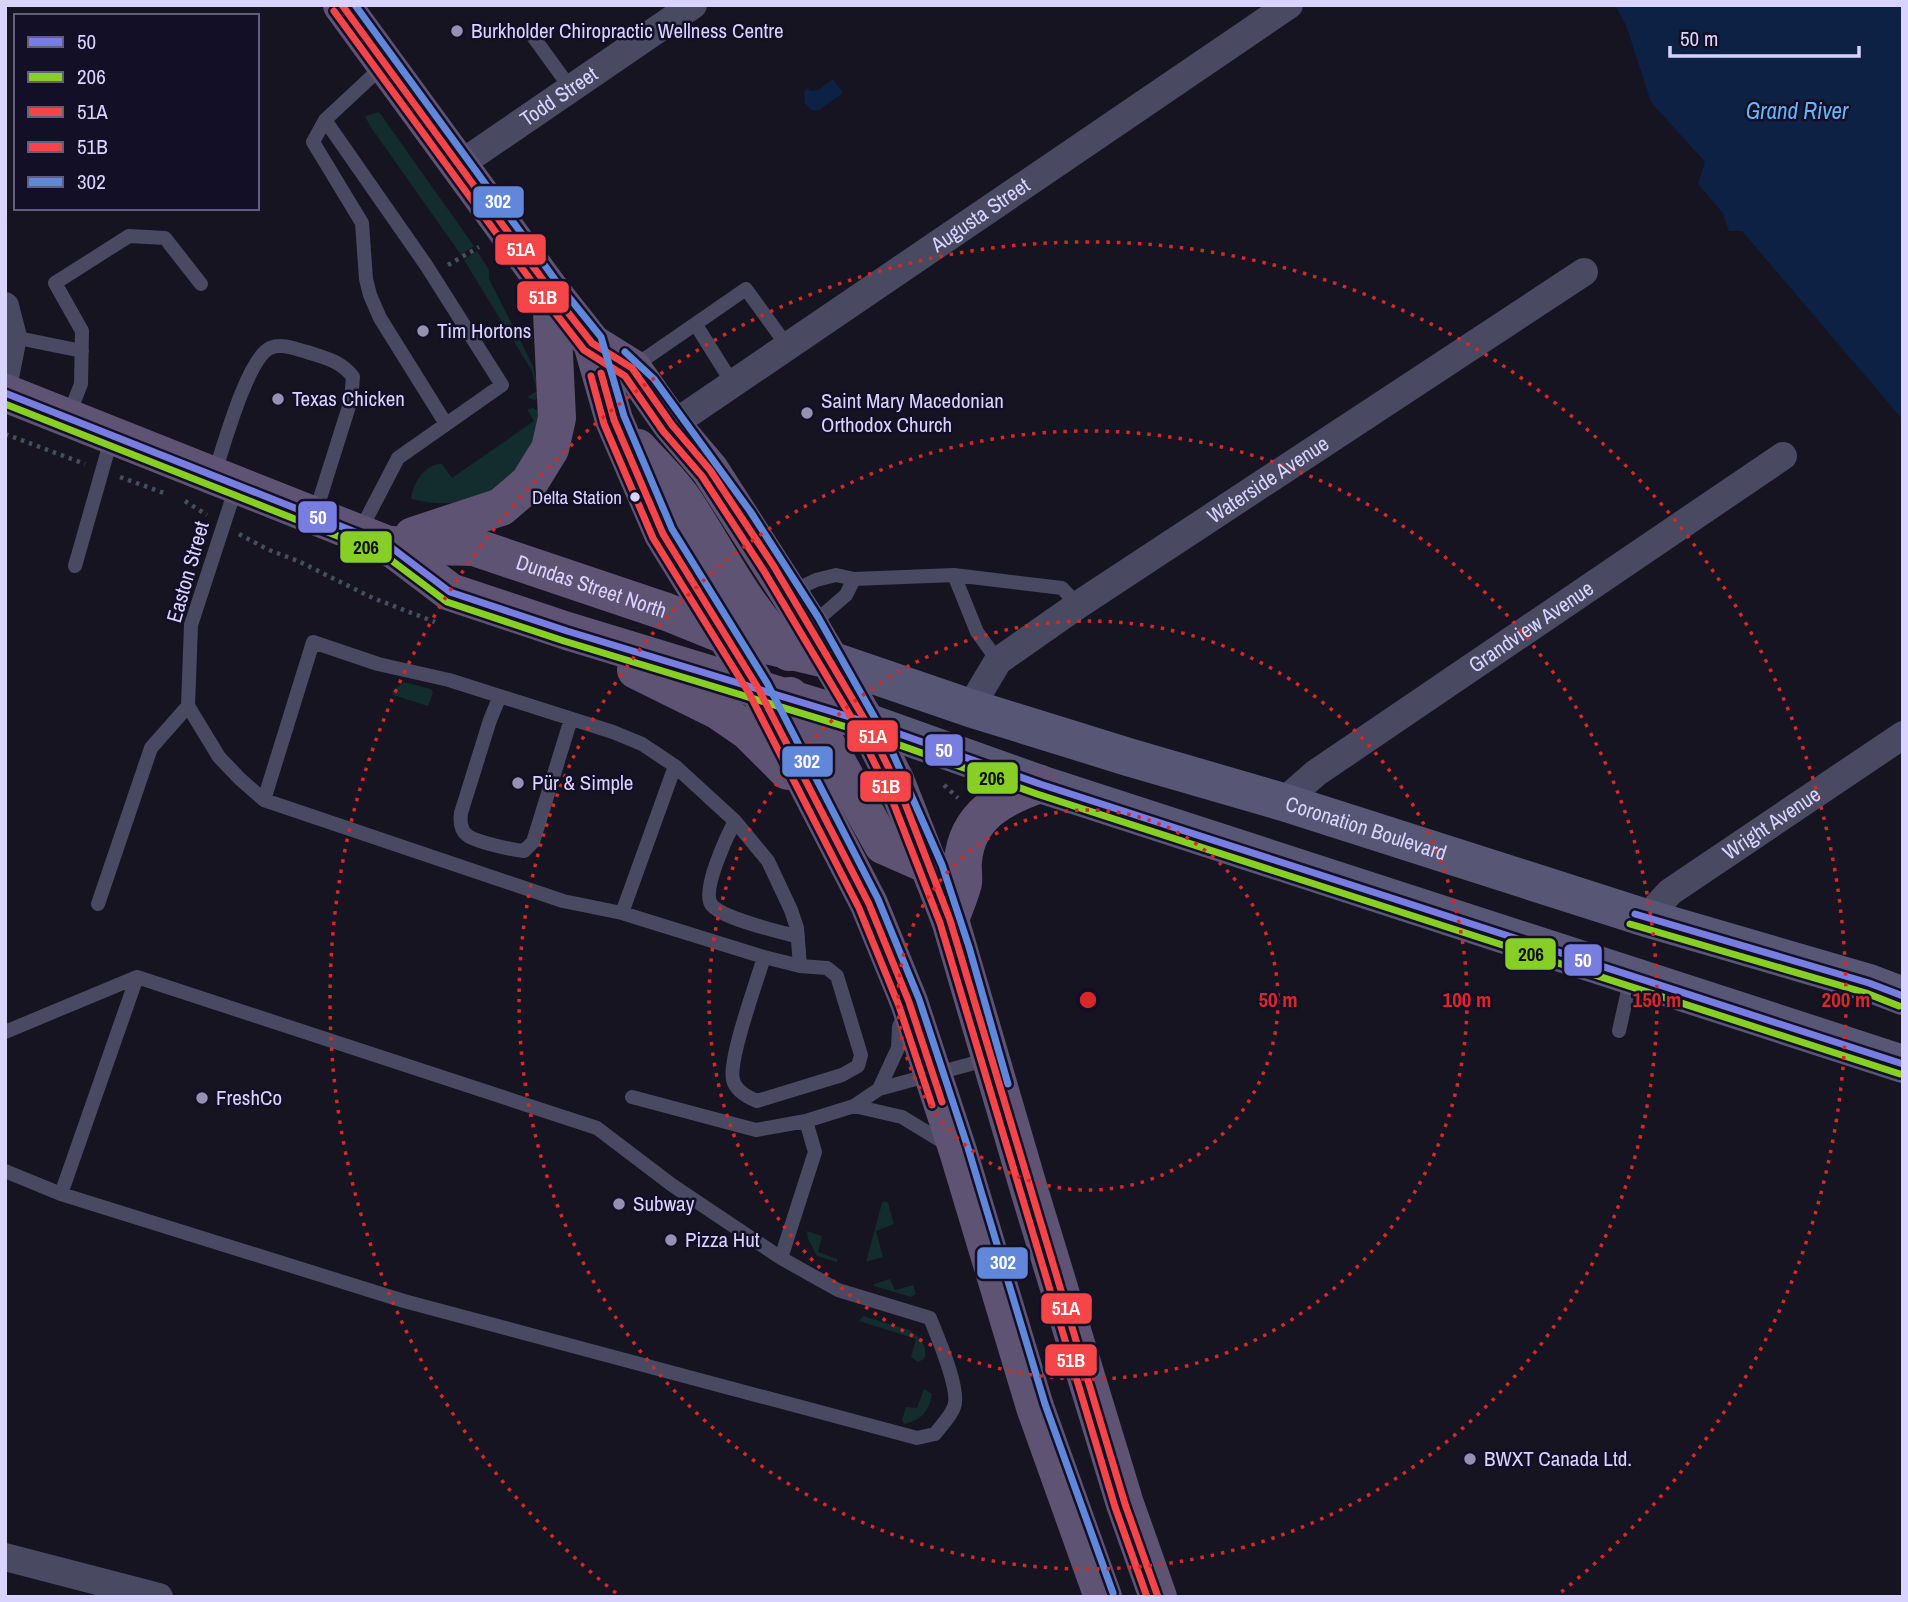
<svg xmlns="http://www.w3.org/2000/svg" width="1908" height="1602" viewBox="0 0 1908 1602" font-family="'Archivo Narrow',sans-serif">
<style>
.green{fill:#132c2d}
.water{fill:#0d2144}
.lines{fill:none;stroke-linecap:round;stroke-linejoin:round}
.path{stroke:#44505f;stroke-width:4.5;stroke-dasharray:3.5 5;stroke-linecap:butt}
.service{stroke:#4a4962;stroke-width:14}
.minor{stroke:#4a4962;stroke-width:28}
.secondary{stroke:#575674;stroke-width:38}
.primary{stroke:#5e5373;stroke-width:38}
.bus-1-casing{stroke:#130f26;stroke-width:12}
.bus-2-casing{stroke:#130f26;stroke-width:12}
.bus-3-casing{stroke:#130f26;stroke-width:12}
.bus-4-casing{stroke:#130f26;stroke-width:12}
.bus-5-casing{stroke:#130f26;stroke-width:12}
.bus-1{stroke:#787ee0;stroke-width:7}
.bus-2{stroke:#87cf25;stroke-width:7}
.bus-3{stroke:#f54549;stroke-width:7}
.bus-4{stroke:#f54549;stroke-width:7}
.bus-5{stroke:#6087d9;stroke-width:7}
.ring{fill:none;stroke:#d62828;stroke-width:3.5;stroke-dasharray:3.5 7}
.poi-dot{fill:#9591b1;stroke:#130f26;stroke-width:2.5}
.bus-dot{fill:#d9d4ff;stroke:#130f26;stroke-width:2.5}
.labels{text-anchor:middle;stroke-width:5;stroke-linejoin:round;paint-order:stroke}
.bus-label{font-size:19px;fill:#d9d4ff;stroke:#130f26;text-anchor:end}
.poi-label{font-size:21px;fill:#d9d4ff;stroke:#130f26;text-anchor:start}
.street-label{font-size:21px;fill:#d9d4ff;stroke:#130f26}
.water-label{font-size:23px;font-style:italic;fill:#62b6ff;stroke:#130f26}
.centre{fill:#d62828;stroke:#130f26;stroke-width:3.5}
.ring-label{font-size:21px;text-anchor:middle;font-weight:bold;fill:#d62828;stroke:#130f26;stroke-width:5;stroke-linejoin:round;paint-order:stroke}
.line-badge{stroke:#130f26;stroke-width:2.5}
.badge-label{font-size:19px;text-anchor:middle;font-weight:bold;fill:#fff}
.pale-badge-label{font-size:19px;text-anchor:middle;font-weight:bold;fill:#111}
</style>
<rect width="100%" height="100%" fill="#161421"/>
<!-- green -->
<path class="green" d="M 379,112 L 474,246 L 461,255 L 370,126 L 365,116 Z
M 477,251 L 489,270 L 489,279 L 533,366 L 540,398 L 534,400 L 527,397 L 537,391 L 532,371 L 464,260 Z
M 534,408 L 535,410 L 540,409 C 537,427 534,447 525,463 C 521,468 514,473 509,478 C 480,504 448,508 411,499 C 413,483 425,463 442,464 L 452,478 L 534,421 L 527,409 Z
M 404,682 L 431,689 L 433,693 L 428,706 L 393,695 L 392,691 Z
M 885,1201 L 888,1203 L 894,1224 L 876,1231 L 883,1257 L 866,1262 L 882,1203 Z
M 807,1231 L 822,1236 L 818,1252 L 837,1259 L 837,1262 L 817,1256 L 808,1239 Z
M 890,1279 L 895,1290 L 913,1285 L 916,1294 L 911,1297 L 874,1286 L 874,1284 Z
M 863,1316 L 909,1330 C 919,1336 929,1347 924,1359 L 918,1362 L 911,1357 L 916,1339 L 859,1321 Z
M 924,1389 L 932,1394 C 929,1411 922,1420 904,1424 L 902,1420 L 906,1407 L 917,1408 Z"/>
<!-- water -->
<path class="water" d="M 1615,5 L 1903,5 L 1903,420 L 1742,231 L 1729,231 L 1722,212 L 1698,184 L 1705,162 L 1651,102 L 1626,25 Z
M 833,79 L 843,93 L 819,110 L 811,110 L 805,103 L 804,91 L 808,88 L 810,91 L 818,90 Z"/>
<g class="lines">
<!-- path -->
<path class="path" d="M 448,265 L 479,247
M 5,434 L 85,464
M 120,477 L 164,493
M 185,501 L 207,515
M 239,534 L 269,550 L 298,561 L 373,598 L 435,622
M 944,785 L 958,798"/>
<!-- service -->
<path class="service" d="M 532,35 L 571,89
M 325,120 L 313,142 L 362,223 L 366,279 L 370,295 L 380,318 L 446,424
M 696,325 L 733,384
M 13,337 L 82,351
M 633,367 L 746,289 L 788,347
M 68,417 L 81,384 L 82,331 L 55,283 L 129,236 L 165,238 L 201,284
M 214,475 C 223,448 247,359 270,348 C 283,343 295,349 307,352 C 325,358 341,361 353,377 L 351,400 L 315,514
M 359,533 L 398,458 L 502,385 L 426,265 L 325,120 L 384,65
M 75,566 L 112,436
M 954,575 L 977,632 L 998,661
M 791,592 L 816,580 L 836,575 L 854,579 L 954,575 L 1062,588 L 1078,605
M 810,626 L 846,595 L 854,579
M 500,696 L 490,720 L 461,813 C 460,821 460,830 467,835 C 475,842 513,850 524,851 L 533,842 L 571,719
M 188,706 L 219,757 L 240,779 L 264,800 L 563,901 L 622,913 L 764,957 L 800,966 L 797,928 L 791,910 L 768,861 L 735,821 L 675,766
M 264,800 L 313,642 L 378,664 L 449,680 L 613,732 L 642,744 L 675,766 L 622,913
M 735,821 C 727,836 702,889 711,904 C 721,919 779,931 798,937
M 98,904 L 151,748 L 188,706 L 191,625 L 236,487
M 764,957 C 757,981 728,1060 733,1080 C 736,1091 747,1097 757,1101 L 842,1075 L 858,1066 L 861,1055 L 837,976 L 827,968 L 800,966
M 137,977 L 597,1128 L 672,1185 L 781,1258
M 1619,1031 L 1631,977
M 5,1032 L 137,977 L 61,1194 L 404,1301 L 917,1438 L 935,1434 C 941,1426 951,1416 954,1407 C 961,1390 937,1336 930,1318 L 838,1290 L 781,1258 L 815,1152 L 806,1121
M 879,1089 L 898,1048 L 899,1027 L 904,1016
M 632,1097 L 756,1130 L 806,1121 L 854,1106 L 879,1089 L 989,1059
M 854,1106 L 902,1117 L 948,1145
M 5,1171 L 61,1194"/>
<!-- minor -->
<g class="minor">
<path id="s1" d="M 459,165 L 693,5"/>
<path d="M 5,306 L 13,337 L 5,377"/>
<path id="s2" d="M 672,425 L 1289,5"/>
<path id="s3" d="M 970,708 L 998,661 L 1078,605 L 1584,272"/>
<path id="s4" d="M 1283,802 L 1316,773 L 1783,456"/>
<path id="s5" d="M 1646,918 L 1670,892 L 1903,735"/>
<path d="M 5,1557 L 159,1597"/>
</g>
<!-- secondary -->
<g class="secondary">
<path id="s6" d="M 830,660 L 970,708 L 1128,757 L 1283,802 L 1646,918 L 1869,983 L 1903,996"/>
<path d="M 866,722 L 1040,784 L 1903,1064"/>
</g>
<!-- primary -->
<g class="primary">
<path d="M 342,5 L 551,291 L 592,343 L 614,420 L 663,534 L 758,688 L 869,904 L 909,1002 L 958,1151 L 1035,1407 L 1103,1597"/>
<path d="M 592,343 L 632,368 L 672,425 L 710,470 L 810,626 L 866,722 L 896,782 L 950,920 L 1030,1193 L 1125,1504 L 1158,1597"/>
<path d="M 5,393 L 388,545 L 450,592 L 567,631 L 866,722"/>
<path d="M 638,448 C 653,465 671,482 684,501 C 718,552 744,609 789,652"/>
<path d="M 413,536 L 501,507 L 529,483 L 550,449 L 557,418 L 551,291"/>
<path id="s7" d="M 388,545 L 474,547 L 667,612 L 724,635 L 830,660"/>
<path d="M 636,670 L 719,711 L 748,731 L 788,771"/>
<path d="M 790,696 L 814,725 L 833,755 L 883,845 L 931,866"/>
<path d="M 950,920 C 954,908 960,895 963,883 C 964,876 962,868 963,861 C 967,815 1002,797 1040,784"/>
</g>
<!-- bus-1 casing -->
<g class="bus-1-casing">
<path id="bus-1" d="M 5,393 L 388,545 L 450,592 L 567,631 L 866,722 L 1040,784 L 1903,1064
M 1635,914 L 1869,983 L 1903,996"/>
</g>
<!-- bus-2 casing -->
<g class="bus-2-casing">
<path id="bus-2" d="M 5,404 L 383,554 L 447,602 L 564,641 L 863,732 L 1037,794 L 1900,1074
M 1630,924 L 1866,993 L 1899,1006"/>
</g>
<!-- bus-3 casing -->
<g class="bus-3-casing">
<path id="bus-3" d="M 342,5 L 551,291 L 592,343 L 632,368 L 672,425 L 710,470 L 773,565 L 866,722 L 901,793 L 950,920 L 1125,1504 L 1158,1597
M 601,373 L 614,420 L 663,534 L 758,688 L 869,904 L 909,1002 L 942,1102"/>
</g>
<!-- bus-4 casing -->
<g class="bus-4-casing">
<path id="bus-4" d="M 334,11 L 543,297 L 584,350 L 625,376 L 663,431 L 702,476 L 764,571 L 857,727 L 891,797 L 940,923 L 1115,1507 L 1147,1597
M 591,376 L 604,424 L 653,538 L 749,693 L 859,908 L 899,1006 L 932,1105"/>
</g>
<!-- bus-5 casing -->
<g class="bus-5-casing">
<path id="bus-5" d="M 355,5 L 559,285 L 601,337 L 624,416 L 672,529 L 767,683 L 878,899 L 919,999 L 968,1148 L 1045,1404 L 1113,1593
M 625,352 L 654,379 L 750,511 L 818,617 L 886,738 L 942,865 L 969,947 L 1008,1084"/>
</g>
<!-- bus-1 -->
<use href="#bus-1" class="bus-1"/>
<!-- bus-2 -->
<use href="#bus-2" class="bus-2"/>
<!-- bus-3 -->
<use href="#bus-3" class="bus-3"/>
<!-- bus-4 -->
<use href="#bus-4" class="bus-4"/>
<!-- bus-5 -->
<use href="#bus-5" class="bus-5"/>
</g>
<!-- distance rings -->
<g class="ring">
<circle cx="1088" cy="1000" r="190"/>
<circle cx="1088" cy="1000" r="379"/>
<circle cx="1088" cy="1000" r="569"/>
<path d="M616 1593A758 758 0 1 1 1560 1593"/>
</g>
<!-- markers -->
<g class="poi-dot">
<circle cx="457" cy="31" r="7"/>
<circle cx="423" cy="331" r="7"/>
<circle cx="278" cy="399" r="7"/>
<circle cx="807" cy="413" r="7"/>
<circle cx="518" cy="783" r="7"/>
<circle cx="202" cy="1098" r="7"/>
<circle cx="619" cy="1204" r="7"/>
<circle cx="671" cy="1240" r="7"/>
<circle cx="1470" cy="1459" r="7"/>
</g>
<circle class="bus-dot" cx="635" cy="497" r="6"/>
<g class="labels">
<!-- bus labels -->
<g class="bus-label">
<text x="622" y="504">Delta Station</text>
</g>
<!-- poi labels -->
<g class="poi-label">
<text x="471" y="38">Burkholder Chiropractic Wellness Centre</text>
<text x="437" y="338">Tim Hortons</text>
<text x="292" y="406">Texas Chicken</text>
<text x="821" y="408">Saint Mary Macedonian<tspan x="821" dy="24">Orthodox Church</tspan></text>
<text x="532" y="790">Pür &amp; Simple</text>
<text x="216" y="1105">FreshCo</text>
<text x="633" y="1211">Subway</text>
<text x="685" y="1247">Pizza Hut</text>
<text x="1484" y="1466">BWXT Canada Ltd.</text>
</g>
<!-- street labels -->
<g class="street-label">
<text dy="7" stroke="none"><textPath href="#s1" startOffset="121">Todd Street</textPath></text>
<text dy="7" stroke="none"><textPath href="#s2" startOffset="373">Augusta Street</textPath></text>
<text dy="7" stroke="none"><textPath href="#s3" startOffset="380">Waterside Avenue</textPath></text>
<text transform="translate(188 572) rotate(-74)" y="7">Easton Street</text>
<text dy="7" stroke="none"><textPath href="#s7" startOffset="210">Dundas Street North</textPath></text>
<text dy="7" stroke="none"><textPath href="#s4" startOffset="304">Grandview Avenue</textPath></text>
<text dy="7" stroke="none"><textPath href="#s5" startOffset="158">Wright Avenue</textPath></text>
<text dy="7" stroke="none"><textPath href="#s6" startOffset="562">Coronation Boulevard</textPath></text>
</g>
<!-- water labels -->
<g class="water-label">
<text x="1797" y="119">Grand River</text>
</g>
</g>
<circle cx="1088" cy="1000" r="10" class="centre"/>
<g class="ring-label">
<text x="1278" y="1007">50 m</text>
<text x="1467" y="1007">100 m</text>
<text x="1657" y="1007">150 m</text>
<text x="1846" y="1007">200 m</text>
</g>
<g class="line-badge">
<rect x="472" y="185" width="53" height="34" rx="7" fill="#6087d9"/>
<rect x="494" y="233" width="53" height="33" rx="7" fill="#f54549"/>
<rect x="516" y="280" width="54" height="34" rx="7" fill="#f54549"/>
<rect x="297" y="500" width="41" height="34" rx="7" fill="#787ee0"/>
<rect x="339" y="530" width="54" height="34" rx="7" fill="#87cf25"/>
<rect x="846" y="719" width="53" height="34" rx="7" fill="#f54549"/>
<rect x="924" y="733" width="40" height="34" rx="7" fill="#787ee0"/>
<rect x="781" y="745" width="53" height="33" rx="7" fill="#6087d9"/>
<rect x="966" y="761" width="53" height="34" rx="7" fill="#87cf25"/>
<rect x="859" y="770" width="53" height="33" rx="7" fill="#f54549"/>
<rect x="1504" y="937" width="53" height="34" rx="7" fill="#87cf25"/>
<rect x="1563" y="943" width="40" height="34" rx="7" fill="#787ee0"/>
<rect x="976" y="1246" width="53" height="34" rx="7" fill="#6087d9"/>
<rect x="1040" y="1292" width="53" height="33" rx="7" fill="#f54549"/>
<rect x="1044" y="1343" width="54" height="34" rx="7" fill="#f54549"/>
</g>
<g class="badge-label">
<text x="498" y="208">302</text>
<text x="521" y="256">51A</text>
<text x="543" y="304">51B</text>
<text x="318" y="524">50</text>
<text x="873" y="743">51A</text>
<text x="944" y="757">50</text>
<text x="807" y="768">302</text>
<text x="886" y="793">51B</text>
<text x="1583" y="967">50</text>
<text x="1003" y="1269">302</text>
<text x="1066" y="1315">51A</text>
<text x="1071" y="1367">51B</text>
</g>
<g class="pale-badge-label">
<text x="366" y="554">206</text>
<text x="992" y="785">206</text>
<text x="1531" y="961">206</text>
</g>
<!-- border -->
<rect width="1908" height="1602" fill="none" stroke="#d9d4ff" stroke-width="14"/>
<!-- legend -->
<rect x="14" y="14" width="245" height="196" fill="#130f26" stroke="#625e7d" stroke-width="2"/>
<rect x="28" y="37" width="35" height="10" fill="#787ee0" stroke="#625e7d" stroke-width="2"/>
<text x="77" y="49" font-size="21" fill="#d9d4ff">50</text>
<rect x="28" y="72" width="35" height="10" fill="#87cf25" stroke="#625e7d" stroke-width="2"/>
<text x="77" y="84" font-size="21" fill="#d9d4ff">206</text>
<rect x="28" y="107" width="35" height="10" fill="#f54549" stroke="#625e7d" stroke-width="2"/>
<text x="77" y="119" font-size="21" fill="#d9d4ff">51A</text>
<rect x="28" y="142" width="35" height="10" fill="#f54549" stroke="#625e7d" stroke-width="2"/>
<text x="77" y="154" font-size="21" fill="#d9d4ff">51B</text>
<rect x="28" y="177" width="35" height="10" fill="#6087d9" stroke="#625e7d" stroke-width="2"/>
<text x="77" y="189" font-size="21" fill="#d9d4ff">302</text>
<!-- scale -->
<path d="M1670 46v10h189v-10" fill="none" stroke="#d9d4ff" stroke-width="3.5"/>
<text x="1680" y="46" font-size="21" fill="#d9d4ff" stroke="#130f26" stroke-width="5" paint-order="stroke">50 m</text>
</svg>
